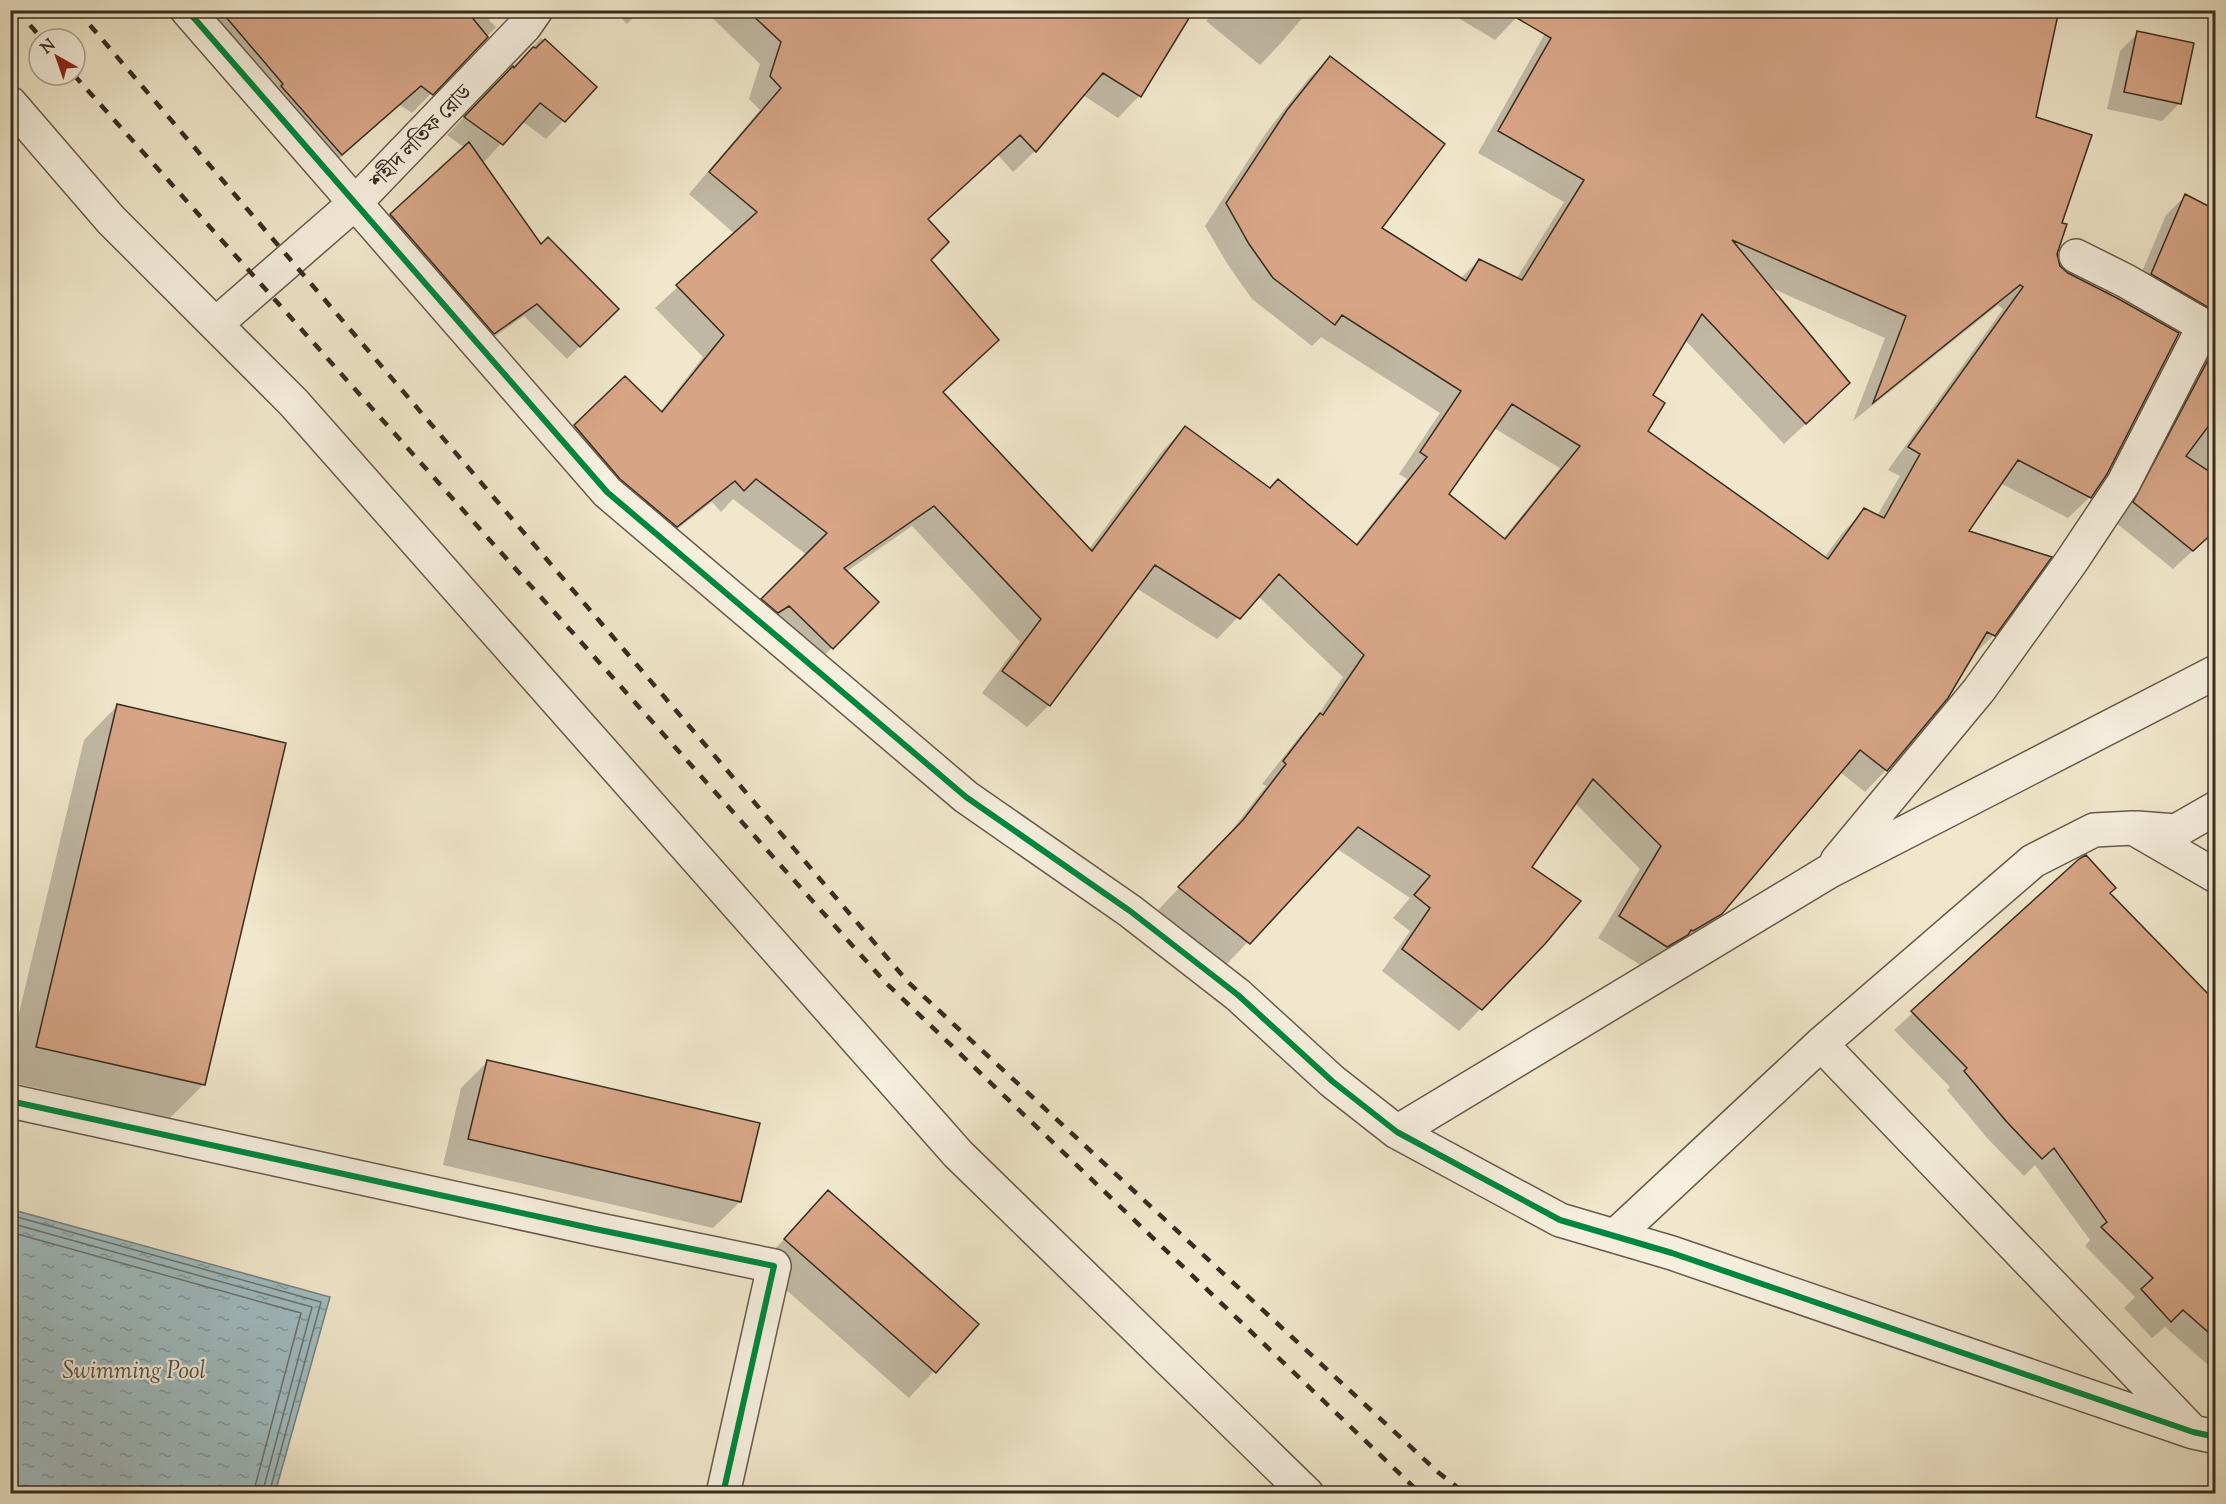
<svg xmlns="http://www.w3.org/2000/svg" width="2226" height="1504" viewBox="0 0 2226 1504" font-family="'Sorts Mill Goudy','Noto Serif Bengali',serif">
<style>
.water{fill:url(#water-ripples);stroke:#768381;stroke-width:1.5}
.shadow{fill:#0003;fill-rule:evenodd}
.lines{fill:none;stroke-linecap:round;stroke-linejoin:round}
.shore{stroke:#6c7470;stroke-width:1.5}
.building{fill:#d7a586;stroke:#382c1f;stroke-width:1.5;fill-rule:evenodd}
.minor-casing{stroke:#665b4a;stroke-width:36}
.minor{stroke:#f6efde;stroke-width:33}
.rail{stroke:#382c1f;stroke-width:4.5;stroke-dasharray:10 10;stroke-linecap:butt}
.cycleway-casing{stroke:#f6efde;stroke-width:10}
.cycleway{stroke:#00873e;stroke-width:6}
.labels{text-anchor:middle;stroke-width:4.5;stroke-linejoin:round;paint-order:stroke}
.street-label{font-size:22px;fill:#382c1f;stroke:#f6efde}
.water-label{font-size:24px;font-style:italic;fill:#525048;stroke:#f6efde}
</style>
<defs>
<pattern id="water-ripples" width="26" height="14" patternUnits="userSpaceOnUse" patternTransform="scale(1.5)"><rect width="26" height="14" fill="#a0bdc2"/><path d="M2 4q2-2 4 0t4 0M15 11q2-2 4 0t4 0" fill="none" stroke="#839a9d"/></pattern>
</defs>
<rect width="100%" height="100%" fill="#f1e7cc"/>
<filter id="stains"><feTurbulence type="fractalNoise" baseFrequency=".00333" numOctaves="4"/><feColorMatrix values="0 0 0 0 .2 0 0 0 0 .09 0 0 0 0 .02 0 0 0 .5 -.17"/></filter>
<radialGradient id="worn" r=".72"><stop offset=".6" stop-color="#630" stop-opacity="0"/><stop offset="1" stop-color="#630" stop-opacity=".3"/></radialGradient>
<!-- water -->
<path class="water" d="M 10,1209 L 330,1297 L 275,1493 L 11,1493 Z"/>
<!-- shadow -->
<path class="shadow" d="M 184,10 L 496,10 L 489,20 L 496,27 L 412,113 L 400,105 L 322,174 Z
M 613,10 L 641,10 L 627,24 Z
M 704,10 L 1193,10 L 1139,96 L 1118,118 L 1083,95 L 1035,151 L 1013,172 L 998,155 L 927,220 L 942,393 L 1089,549 L 1164,449 L 1185,428 L 1270,489 L 1355,545 L 1407,479 L 1399,474 L 1440,413 L 1321,337 L 1312,346 L 1252,299 L 1228,265 L 1205,226 L 1266,133 L 1308,79 L 1330,58 L 1380,228 L 1460,279 L 1479,260 L 1516,279 L 1564,202 L 1478,153 L 1547,30 L 2034,118 L 2061,224 L 2055,254 L 2090,497 L 2068,518 L 2000,483 L 1967,531 L 1994,635 L 1972,656 L 1886,770 L 1865,792 L 1840,772 L 1721,913 L 1699,935 L 1645,968 L 1598,938 L 1640,869 L 1575,803 L 1530,868 L 1544,943 L 1459,1031 L 1382,971 L 1410,931 L 1393,918 L 1410,898 L 1336,848 L 1227,964 L 1158,910 L 1222,843 L 1266,786 L 1262,784 L 1299,737 L 1313,723 L 1343,677 L 1258,596 L 1217,639 L 1136,588 L 1049,705 L 1027,727 L 982,693 L 1020,642 L 912,526 L 846,572 L 877,602 L 810,670 L 741,621 L 807,555 L 733,499 L 721,512 L 712,502 L 654,547 L 553,448 L 625,378 L 660,412 L 703,357 L 655,308 L 735,234 L 689,194 L 760,110 L 749,99 L 760,64 ZM 1769,287 L 1885,338 L 1853,421 L 1998,305 L 2003,309 L 1888,470 L 1900,476 L 1877,516 L 1865,510 L 1843,532 L 1824,558 L 1646,431 L 1651,396 L 1685,340 L 1784,444 L 1826,405 ZM 1494,428 L 1560,468 L 1503,539 L 1447,495 Z
M 1216,10 L 1309,10 L 1281,43 L 1260,65 L 1206,21 Z
M 1445,10 L 1520,10 L 1516,18 L 1495,40 Z
M 2138,33 L 2180,103 L 2162,121 L 2107,109 L 2120,51 Z
M 541,38 L 595,87 L 546,139 L 522,121 L 484,162 L 479,158 L 540,246 L 617,309 L 567,359 L 524,316 L 481,346 L 379,227 L 465,148 L 447,135 Z
M 2185,196 L 2216,212 L 2216,529 L 2173,569 L 2115,522 L 2204,346 L 2133,293 L 2166,215 Z
M 10,531 L 16,533 L 10,550 Z
M 117,706 L 204,1084 L 170,1118 L 10,1082 L 10,1051 L 84,740 Z
M 2216,758 L 2216,768 L 2212,761 Z
M 2080,860 L 2109,893 L 2216,1003 L 2216,1372 L 2165,1327 L 2152,1338 L 2124,1308 L 2135,1297 L 2085,1246 L 2090,1240 L 2035,1165 L 2024,1176 L 1988,1139 L 1947,1090 L 1950,1087 L 1894,1030 Z
M 487,1062 L 740,1202 L 713,1228 L 443,1165 L 461,1088 Z
M 828,1192 L 977,1324 L 909,1398 L 759,1266 Z"/>
<g class="lines">
<!-- shore -->
<path class="shore" d="M 10,1215 L 321,1302 L 269,1494
M 10,1223 L 312,1307 L 262,1494
M 10,1232 L 301,1313 L 253,1494"/>
</g>
<!-- building -->
<path class="building" d="M 220,10 L 466,10 L 488,37 L 433,95 L 421,86 L 342,155 L 281,86 L 283,84 Z
M 747,10 L 1194,10 L 1141,97 L 1103,73 L 1036,152 L 1020,135 L 928,219 L 949,242 L 931,260 L 999,340 L 943,392 L 1092,551 L 1185,426 L 1270,488 L 1278,479 L 1357,545 L 1427,457 L 1420,452 L 1461,391 L 1342,315 L 1335,325 L 1273,278 L 1249,244 L 1226,203 L 1287,110 L 1330,56 L 1445,144 L 1382,228 L 1466,281 L 1479,259 L 1522,280 L 1584,180 L 1498,131 L 1551,38 L 1503,10 L 2059,10 L 2036,117 L 2092,135 L 2062,223 L 2067,224 L 2057,254 L 2060,266 L 2068,273 L 2117,298 L 2179,333 L 2107,474 L 2091,498 L 2018,460 L 1969,531 L 2052,557 L 1995,636 L 1987,632 L 1948,698 L 1887,771 L 1860,750 L 1722,914 L 1693,931 L 1691,930 L 1688,935 L 1667,947 L 1619,916 L 1661,846 L 1593,779 L 1532,867 L 1581,901 L 1545,944 L 1482,1010 L 1402,949 L 1430,908 L 1414,895 L 1430,876 L 1358,827 L 1250,944 L 1178,887 L 1243,820 L 1286,764 L 1283,761 L 1320,713 L 1323,715 L 1364,655 L 1279,574 L 1240,619 L 1155,565 L 1050,706 L 1002,671 L 1041,619 L 934,506 L 844,568 L 879,602 L 833,649 L 789,606 L 778,613 L 761,599 L 827,533 L 756,479 L 744,491 L 735,481 L 677,527 L 620,479 L 574,425 L 625,376 L 662,412 L 724,335 L 676,285 L 757,212 L 709,172 L 781,88 L 770,76 L 781,42 ZM 1732,240 L 1906,316 L 1873,403 L 2020,285 L 2023,287 L 1908,447 L 1920,454 L 1884,518 L 1864,508 L 1828,559 L 1648,431 L 1665,403 L 1653,395 L 1702,314 L 1806,424 L 1850,383 ZM 1512,404 L 1580,446 L 1505,539 L 1449,494 Z
M 2137,31 L 2194,43 L 2181,104 L 2124,92 Z
M 545,39 L 597,87 L 565,122 L 540,103 L 503,145 L 464,117 L 513,66 L 514,68 L 533,47 L 536,48 Z
M 469,142 L 541,244 L 548,237 L 619,309 L 580,347 L 537,304 L 494,334 L 390,214 Z
M 2185,194 L 2216,210 L 2216,312 L 2151,274 Z
M 2216,345 L 2216,416 L 2186,456 L 2216,476 L 2216,530 L 2193,551 L 2133,502 Z
M 117,704 L 286,743 L 205,1085 L 36,1047 Z
M 2086,855 L 2116,888 L 2110,893 L 2216,1002 L 2216,1339 L 2183,1310 L 2171,1322 L 2141,1289 L 2153,1278 L 2101,1227 L 2107,1222 L 2054,1148 L 2042,1159 L 2006,1121 L 1964,1071 L 1967,1068 L 1911,1011 L 2079,859 Z
M 487,1060 L 760,1123 L 741,1202 L 468,1139 Z
M 828,1190 L 979,1324 L 936,1373 L 784,1239 Z"/>
<g class="lines">
<!-- minor casing -->
<g class="minor-casing">
<path id="minor" d="M 187,10 L 607,492 L 966,797 L 1130,911 L 1238,995 L 1332,1081 L 1397,1132 L 1560,1220 L 1672,1253 L 2193,1432 L 2216,1437
M 10,103 L 111,220 L 294,403 L 958,1154 L 1307,1494
M 216,324 L 355,203 L 525,26 L 536,10
M 2137,828 L 2176,831 L 2216,808
M 1837,861 L 1979,690 L 2071,562 L 2123,484 L 2204,326 L 2126,281 L 2076,256
M 1821,1044 L 2189,1428
M 10,1101 L 595,1229 L 774,1266 L 723,1494
M 1397,1132 L 1828,872 L 2216,672
M 1615,1236 L 1821,1044 L 2033,861 L 2094,830 L 2133,828 L 2216,876"/>
</g>
<!-- minor -->
<use href="#minor" class="minor"/>
<!-- rail -->
<path class="rail" d="M 17,10 L 42,39
M 77,10 L 908,982 L 1439,1473 L 1466,1494
M 74,75 L 885,982 L 1421,1494"/>
<!-- cycleway casing -->
<g class="cycleway-casing">
<path id="cycleway" d="M 187,10 L 607,492 L 966,797 L 1130,911 L 1238,995 L 1332,1081 L 1397,1132 L 1560,1220 L 1672,1253 L 2193,1432 L 2216,1437
M 10,1101 L 595,1229 L 774,1266 L 723,1494"/>
</g>
<!-- cycleway -->
<use href="#cycleway" class="cycleway"/>
</g>
<g class="labels">
<!-- street labels -->
<g class="street-label">
<text transform="translate(420 136) rotate(-46)" y="8">শহীদ লতিফ রোড</text>
</g>
<!-- water labels -->
<g class="water-label">
<text x="134" y="1378">Swimming Pool</text>
</g>
</g>
<!-- margin -->
<rect width="2226" height="1504" fill="none" stroke="#f1e7cc" stroke-width="36"/>
<rect x="12" y="12" width="2202" height="1480" fill="none" stroke="#382c1f" stroke-width="3"/>
<rect x="18" y="18" width="2190" height="1468" fill="none" stroke="#382c1f" stroke-width="1.5"/>
<!-- north arrow -->
<g transform="translate(57 57) rotate(320)"><circle r="28" fill="#f6efde" stroke="#aaa192" stroke-width="1.5"/>
<path d="M0-4.5L10 22L0 15L-10 22Z" fill="#8f2418"/>
<text y="-9" font-size="16" font-weight="bold" text-anchor="middle" fill="#382c1f">N</text>
</g>
<rect width="100%" height="100%" filter="url(#stains)"/>
<rect width="100%" height="100%" fill="url(#worn)"/>
</svg>
